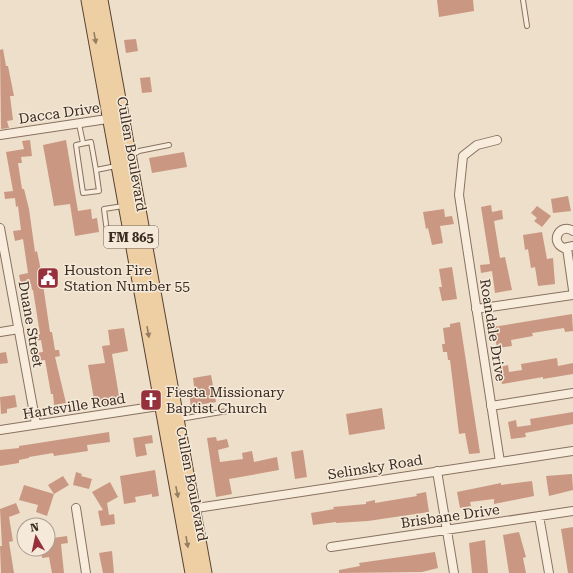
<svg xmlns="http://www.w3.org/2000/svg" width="573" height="573" viewBox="0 0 573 573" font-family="'Roboto Serif',serif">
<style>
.building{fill:#ca9882}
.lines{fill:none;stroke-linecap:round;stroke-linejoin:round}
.lane-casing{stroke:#89715f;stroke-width:6}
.street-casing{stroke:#89715f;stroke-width:10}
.primary-casing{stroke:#584032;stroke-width:15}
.lane{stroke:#f8eddd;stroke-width:4}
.street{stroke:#f8eddd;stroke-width:8}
.primary{stroke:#eecfa4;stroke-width:13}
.oneway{fill:#947d63}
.labels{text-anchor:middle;stroke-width:3;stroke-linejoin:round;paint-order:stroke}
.shield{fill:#f5ead9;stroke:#736459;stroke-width:1}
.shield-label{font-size:13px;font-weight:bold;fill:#3b2b22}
.street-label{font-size:14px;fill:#3b2b22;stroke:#f5ead9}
.poi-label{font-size:14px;fill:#3b2b22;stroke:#f5ead9;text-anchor:start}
</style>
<rect width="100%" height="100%" fill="#eddfca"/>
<!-- building -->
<path class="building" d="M 437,0 L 473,0 L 474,11 L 439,17 Z
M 136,39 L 138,51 L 126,53 L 124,40 Z
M 3,49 L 6,66 L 8,66 L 14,96 L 10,96 L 13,120 L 7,121 L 9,128 L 1,129 L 0,50 Z
M 150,77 L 152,92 L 142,93 L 140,78 Z
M 30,140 L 32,156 L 21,157 L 22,163 L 18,163 L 22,189 L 24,189 L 29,209 L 35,252 L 37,251 L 41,271 L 50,332 L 52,332 L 55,350 L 59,350 L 60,356 L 55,357 L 66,403 L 54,405 L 53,394 L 51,394 L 45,360 L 36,361 L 35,353 L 43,352 L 41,340 L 35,341 L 34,334 L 40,334 L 33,290 L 32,290 L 31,284 L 21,285 L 19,275 L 28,273 L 23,239 L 15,241 L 13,231 L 21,230 L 18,206 L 16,207 L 15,198 L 5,199 L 4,192 L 13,191 L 6,152 L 24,149 L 22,141 Z
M 66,140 L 78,211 L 91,209 L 92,219 L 97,218 L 99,232 L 75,236 L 70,204 L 54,206 L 43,145 Z
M 184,152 L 187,167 L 152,173 L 149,158 Z
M 568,196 L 571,211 L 553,213 L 551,199 Z
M 491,205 L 492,212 L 502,210 L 503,219 L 494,221 L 500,258 L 505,257 L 512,290 L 495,293 L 492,271 L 481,273 L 480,265 L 490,264 L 481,207 Z
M 537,206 L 551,216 L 542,227 L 534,221 L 537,218 L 531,213 Z
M 444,209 L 445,217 L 452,216 L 454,224 L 440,226 L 443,243 L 432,245 L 428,228 L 426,229 L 423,212 Z
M 542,232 L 547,259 L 553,258 L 555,284 L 538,286 L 535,267 L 531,268 L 528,249 L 525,250 L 523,235 Z
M 452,267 L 457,299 L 442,301 L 439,287 L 442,287 L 439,269 Z
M 572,314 L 573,331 L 565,332 L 564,328 L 532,333 L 533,336 L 511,340 L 512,346 L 497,348 L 493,327 Z
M 460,322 L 480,453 L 469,454 L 465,433 L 459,434 L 450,360 L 448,360 L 447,352 L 443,352 L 442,344 L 445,344 L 443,328 L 450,327 L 450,324 Z
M 124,328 L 128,351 L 112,354 L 120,402 L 95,405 L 88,365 L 105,363 L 102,346 L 110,345 L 108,330 Z
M 6,352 L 8,363 L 0,364 L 0,353 Z
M 557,358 L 558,366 L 573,363 L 573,374 L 543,379 L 543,377 L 502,384 L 499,367 L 508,365 L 509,372 L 522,370 L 521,364 Z
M 211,375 L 216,402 L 191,406 L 189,394 L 195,393 L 193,378 Z
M 15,395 L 17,407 L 7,409 L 7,413 L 1,414 L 0,397 Z
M 382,408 L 385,429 L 349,435 L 346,414 Z
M 573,412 L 573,424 L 525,433 L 526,437 L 511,439 L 508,422 L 516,420 L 517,427 L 531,425 L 530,419 Z
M 109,432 L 110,442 L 87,445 L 88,451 L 54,456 L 53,453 L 29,457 L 29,458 L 19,460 L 19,463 L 0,466 L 0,450 L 19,448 L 19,446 Z
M 152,435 L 153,443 L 145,444 L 147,455 L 136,457 L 133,438 Z
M 216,437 L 217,441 L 227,439 L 229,447 L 218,450 L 220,462 L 243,459 L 242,453 L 252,451 L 254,462 L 277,457 L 279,470 L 229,479 L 232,494 L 216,497 L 207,438 Z
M 303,450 L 307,477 L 295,479 L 291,452 Z
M 155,470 L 159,496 L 152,497 L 152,494 L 135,497 L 136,502 L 124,504 L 120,476 Z
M 76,472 L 82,474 L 81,476 L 92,479 L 89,489 L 73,485 Z
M 572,474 L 573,490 L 549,496 L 546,476 Z
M 63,476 L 69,485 L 54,494 L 47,516 L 36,512 L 38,505 L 19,500 L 24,485 L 54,494 L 48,485 Z
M 532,481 L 534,496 L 494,504 L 494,499 L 470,502 L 471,506 L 460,508 L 457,492 L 501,483 L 501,485 Z
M 110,482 L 118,497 L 107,503 L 109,515 L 114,514 L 115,524 L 101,526 L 98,511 L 103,510 L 92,492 Z
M 426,492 L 429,512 L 368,521 L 336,523 L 336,522 L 313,525 L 311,513 L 334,509 L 333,507 L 366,504 L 366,502 L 375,500 L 375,503 L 417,496 L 416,494 Z
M 16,503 L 20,513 L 9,517 L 13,541 L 9,542 L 14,573 L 1,573 L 0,546 L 2,546 L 0,509 Z
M 48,526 L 51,526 L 53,538 L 67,536 L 68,543 L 61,544 L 64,573 L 52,573 L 49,557 L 42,558 L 41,549 L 48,549 Z
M 573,527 L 573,573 L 568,573 L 561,529 Z
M 519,532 L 526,557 L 523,558 L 526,573 L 509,573 L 503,535 Z
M 485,540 L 488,573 L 472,573 L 469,543 Z
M 112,551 L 114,573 L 103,573 L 99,553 Z
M 435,552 L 438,568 L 422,572 L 339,573 L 339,570 L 360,566 L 359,563 Z"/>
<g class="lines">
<!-- lane casing -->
<g class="lane-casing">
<path id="lane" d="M 523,0 L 527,26
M 79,124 L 83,143
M 131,156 L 139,151 L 169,145
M 96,170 L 99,191 L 83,193 L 76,145 L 91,142 L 96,170 L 116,166
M 123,206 L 104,209 L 107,232 L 127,229
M 180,419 L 239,409"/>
</g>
<!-- street casing -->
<g class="street-casing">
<path id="street" d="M 0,135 L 114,118
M 497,140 L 477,145 L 463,156 L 459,195 L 500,462
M 0,228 L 36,424
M 573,231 C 560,222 549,242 564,248 L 573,246
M 567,248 L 573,290
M 476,309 L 573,295
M 0,332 L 19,329
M 491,406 L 573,393
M 0,430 L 165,405
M 437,471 L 454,573
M 76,508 L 86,573
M 190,509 L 573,451
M 539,516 L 549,573
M 331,547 L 573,511"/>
</g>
<!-- primary casing -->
<g class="primary-casing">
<path id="primary" d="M 88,0 L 192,573
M 101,0 L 205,573"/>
</g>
<!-- lane -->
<use href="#lane" class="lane"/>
<!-- street -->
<use href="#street" class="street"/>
<!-- primary -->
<use href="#primary" class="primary"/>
</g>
<!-- one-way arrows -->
<defs><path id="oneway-solid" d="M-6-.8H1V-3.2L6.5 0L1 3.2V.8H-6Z"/></defs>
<g class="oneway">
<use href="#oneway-solid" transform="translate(95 38) rotate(80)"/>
<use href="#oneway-solid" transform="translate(148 332) rotate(80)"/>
<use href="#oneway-solid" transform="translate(177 492) rotate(79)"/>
<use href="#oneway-solid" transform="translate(187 542) rotate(80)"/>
</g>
<!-- icons -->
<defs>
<g id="civic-square" transform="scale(1.15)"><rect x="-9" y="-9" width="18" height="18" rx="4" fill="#96313c" stroke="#f5ead9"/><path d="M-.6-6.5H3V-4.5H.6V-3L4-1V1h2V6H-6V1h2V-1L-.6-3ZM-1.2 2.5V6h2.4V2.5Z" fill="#fff"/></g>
<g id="church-square" transform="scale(1.15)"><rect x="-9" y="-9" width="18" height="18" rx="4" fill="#96313c" stroke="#f5ead9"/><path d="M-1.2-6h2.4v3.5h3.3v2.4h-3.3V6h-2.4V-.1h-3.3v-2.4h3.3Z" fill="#fff"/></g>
</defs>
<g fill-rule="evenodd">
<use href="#civic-square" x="48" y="278"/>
<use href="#church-square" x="151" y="400"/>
</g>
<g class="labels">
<!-- shield labels -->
<rect class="shield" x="104" y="226" width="54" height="22" rx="3"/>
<g class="shield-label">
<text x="131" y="242">FM 865</text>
</g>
<!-- street labels -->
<g class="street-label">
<text transform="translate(59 113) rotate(-8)" y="5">Dacca Drive</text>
<text transform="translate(132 154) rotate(80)" y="5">Cullen Boulevard</text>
<text transform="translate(31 324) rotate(80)" y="5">Duane Street</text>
<text transform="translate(493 330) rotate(81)" y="5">Roandale Drive</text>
<text transform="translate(74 406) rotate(-9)" y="5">Hartsville Road</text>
<text transform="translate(375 467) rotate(-9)" y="5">Selinsky Road</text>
<text transform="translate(192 484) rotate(79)" y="5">Cullen Boulevard</text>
<text transform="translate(450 516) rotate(-8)" y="5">Brisbane Drive</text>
</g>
<!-- poi labels -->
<g class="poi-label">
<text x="64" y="275">Houston Fire<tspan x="64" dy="16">Station Number 55</tspan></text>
<text x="166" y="397">Fiesta Missionary<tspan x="166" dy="16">Baptist Church</tspan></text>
</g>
</g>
<!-- north arrow -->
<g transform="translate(36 537) rotate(351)"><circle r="19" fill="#f5ead9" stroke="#ab9e90"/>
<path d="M0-3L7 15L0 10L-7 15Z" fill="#96313c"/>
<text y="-6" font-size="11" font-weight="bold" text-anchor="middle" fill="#3b2b22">N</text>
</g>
</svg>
